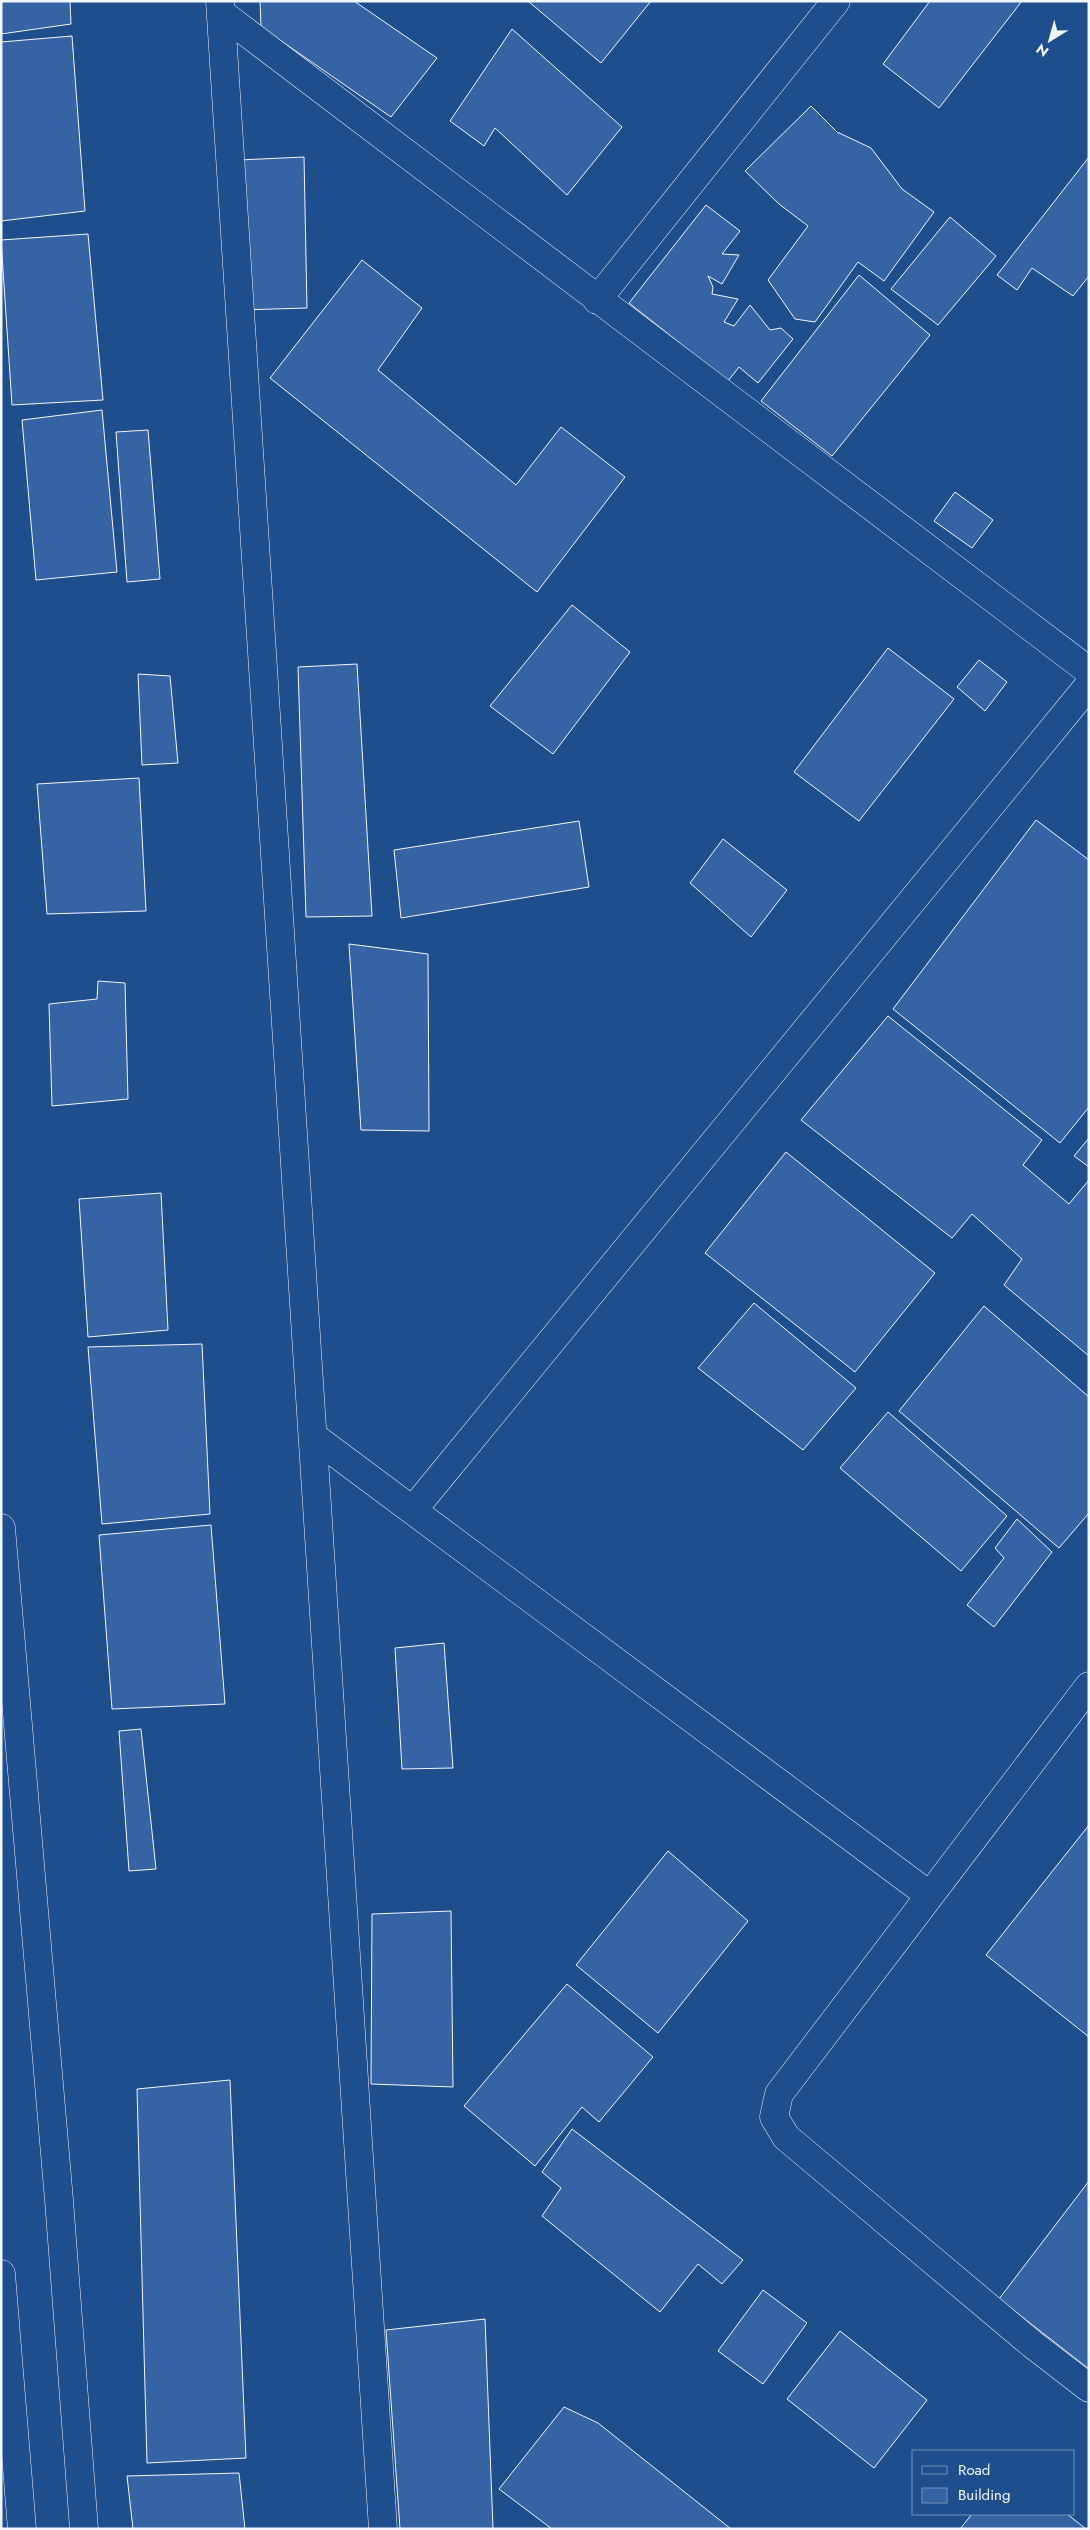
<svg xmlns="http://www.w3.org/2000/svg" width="1090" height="2530" viewBox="0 0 1090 2530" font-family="Jost,sans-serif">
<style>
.building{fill:#3563a3;stroke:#f2f6ff}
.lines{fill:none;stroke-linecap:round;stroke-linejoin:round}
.minor-casing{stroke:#f2f6ff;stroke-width:29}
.highway-casing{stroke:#f2f6ff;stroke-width:29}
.minor{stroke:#1f4e8c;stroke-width:28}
.highway{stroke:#1f4e8c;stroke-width:28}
</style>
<rect width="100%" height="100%" fill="#1f4e8c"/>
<!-- building -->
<path class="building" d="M 1,1 L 70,1 L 71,24 L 1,34 Z
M 260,1 L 354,1 L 437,58 L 391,117 L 261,27 Z
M 528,1 L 651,1 L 601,63 Z
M 930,1 L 1022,1 L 939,108 L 883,64 Z
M 512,29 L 622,127 L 567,195 L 495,128 L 484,146 L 450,121 Z
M 72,36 L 85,211 L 1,221 L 1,42 Z
M 811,106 L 837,132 L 871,148 L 902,189 L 934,212 L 884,281 L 858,262 L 815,322 L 795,319 L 768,280 L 808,226 L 779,204 L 745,171 Z
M 304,157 L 307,308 L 240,310 L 239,160 Z
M 1089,157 L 1089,276 L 1073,296 L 1032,268 L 1017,290 L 997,275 Z
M 706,205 L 740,231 L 722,254 L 739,255 L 722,284 L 708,276 L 713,287 L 712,294 L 738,299 L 724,322 L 734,326 L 750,305 L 770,330 L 781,328 L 793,339 L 758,383 L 739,367 L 728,381 L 629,303 Z
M 950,217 L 996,256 L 938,325 L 891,289 Z
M 88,234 L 103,400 L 12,405 L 1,240 Z
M 362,260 L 422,308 L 378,370 L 516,485 L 561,427 L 625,477 L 537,592 L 270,378 Z
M 859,275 L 930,335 L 832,456 L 761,401 Z
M 102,410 L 117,572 L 36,580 L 22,420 Z
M 148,430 L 160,579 L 127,582 L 116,432 Z
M 955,492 L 993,520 L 972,548 L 934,521 Z
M 572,605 L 630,652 L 553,754 L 490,706 Z
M 888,648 L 954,699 L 859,821 L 794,772 Z
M 979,660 L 1007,682 L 985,711 L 957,687 Z
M 357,664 L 372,916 L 306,917 L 298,667 Z
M 138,674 L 170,676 L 178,763 L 142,765 Z
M 139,778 L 146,911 L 47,914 L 37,784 Z
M 1036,820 L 1089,860 L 1089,1107 L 1060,1143 L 893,1009 Z
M 579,821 L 589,887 L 401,918 L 394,850 Z
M 723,839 L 787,890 L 751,937 L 690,883 Z
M 349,944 L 428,954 L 429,1131 L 361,1130 Z
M 98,981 L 125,983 L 128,1099 L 52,1106 L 49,1004 L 97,999 Z
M 888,1016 L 1042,1140 L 1023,1165 L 1069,1204 L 1089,1180 L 1089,1356 L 1004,1285 L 1022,1259 L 972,1214 L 952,1238 L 801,1120 Z
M 1089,1138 L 1089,1167 L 1074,1156 Z
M 786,1152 L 935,1273 L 855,1372 L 705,1253 Z
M 161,1193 L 168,1330 L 88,1337 L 79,1199 Z
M 754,1303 L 856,1388 L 803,1450 L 698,1368 Z
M 984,1306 L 1089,1397 L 1089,1513 L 1059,1548 L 899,1411 Z
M 202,1344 L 210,1514 L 102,1524 L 88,1347 Z
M 888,1412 L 1007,1516 L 961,1571 L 840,1468 Z
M 1017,1519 L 1052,1552 L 994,1627 L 967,1605 L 1004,1558 L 995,1548 Z
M 211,1525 L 225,1704 L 112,1709 L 99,1535 Z
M 444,1643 L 453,1768 L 402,1769 L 395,1648 Z
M 141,1729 L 156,1869 L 129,1871 L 119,1731 Z
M 1089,1825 L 1089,2037 L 986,1955 Z
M 668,1851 L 748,1921 L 658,2033 L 576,1965 Z
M 451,1911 L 453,2087 L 371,2084 L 372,1914 Z
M 567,1984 L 653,2057 L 599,2122 L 582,2107 L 535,2166 L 464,2106 Z
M 230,2080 L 246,2458 L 147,2463 L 137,2089 Z
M 572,2129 L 743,2260 L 722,2284 L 698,2264 L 660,2312 L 542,2216 L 561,2188 L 542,2172 Z
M 1089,2181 L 1089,2369 L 999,2299 Z
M 763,2290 L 807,2323 L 763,2384 L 718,2351 Z
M 485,2319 L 493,2529 L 400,2529 L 386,2330 Z
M 840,2331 L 927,2400 L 874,2468 L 787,2399 Z
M 564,2407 L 598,2423 L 731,2529 L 552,2529 L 499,2489 Z
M 239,2473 L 245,2529 L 133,2529 L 127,2476 Z
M 972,2514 L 1067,2514 L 1086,2529 L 960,2529 Z"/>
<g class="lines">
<!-- minor casing -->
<g class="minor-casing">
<path id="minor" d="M 220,1 L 383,2529
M 221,13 L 1089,671
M 597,300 L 836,1
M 314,1437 L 929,1895
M 413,1510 L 1089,685
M 1089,1686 L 779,2094 L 774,2117 L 786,2137 L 1032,2344 L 1089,2388"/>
</g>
<!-- highway casing -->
<g class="highway-casing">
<path id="highway" d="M 1,1528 L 59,2200 L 84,2529
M 1,2274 L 22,2529"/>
</g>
<!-- minor -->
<use href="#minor" class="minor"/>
<!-- highway -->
<use href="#highway" class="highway"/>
</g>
<!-- border -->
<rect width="1090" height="2530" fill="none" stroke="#f2f6ff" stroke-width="5"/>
<!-- legend -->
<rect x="912" y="2450" width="162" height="65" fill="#1f4e8c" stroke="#7391ba"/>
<rect x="922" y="2466" width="25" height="8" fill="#1f4e8c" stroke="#7391ba"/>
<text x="958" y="2475" font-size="15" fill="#f2f6ff">Road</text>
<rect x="922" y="2488" width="25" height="15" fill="#3563a3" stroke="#7391ba"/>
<text x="958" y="2500" font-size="15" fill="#f2f6ff">Building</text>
<!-- north arrow -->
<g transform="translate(1050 40) rotate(217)" stroke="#1f4e8c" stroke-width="4" paint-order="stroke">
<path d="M0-4L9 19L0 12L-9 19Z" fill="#f2f6ff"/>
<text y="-8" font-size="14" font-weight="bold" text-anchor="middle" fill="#f2f6ff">N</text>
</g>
</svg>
